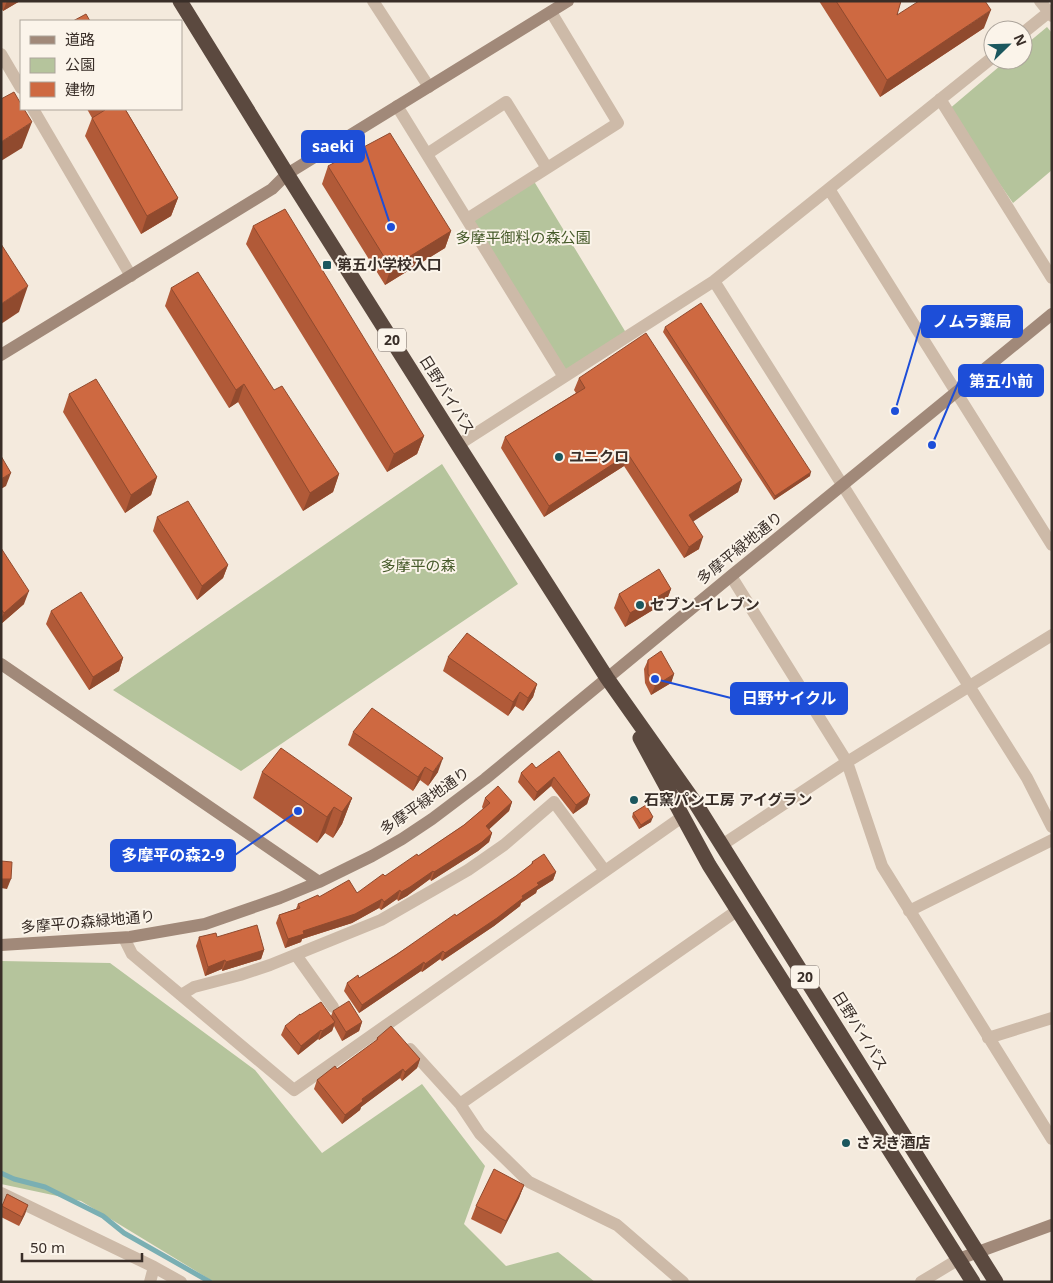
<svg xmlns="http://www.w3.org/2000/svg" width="1053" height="1283" viewBox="0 0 1053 1283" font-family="'Noto Sans','Noto Sans JP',sans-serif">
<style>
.green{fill:#b5c49c}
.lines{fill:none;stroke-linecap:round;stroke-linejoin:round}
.stream{stroke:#7aafb3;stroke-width:5}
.street{stroke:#cdbaa8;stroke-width:12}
.secondary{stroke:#a18979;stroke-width:12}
.highway{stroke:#5b493f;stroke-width:15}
.wall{fill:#b15a38}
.shaded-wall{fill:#904a2e}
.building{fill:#ce6941;stroke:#904a2e}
.poi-dot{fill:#1b575e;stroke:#fbf4ea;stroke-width:2}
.labels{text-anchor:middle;stroke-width:4;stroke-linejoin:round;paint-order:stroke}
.shield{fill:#fbf4ea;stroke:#736962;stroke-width:1}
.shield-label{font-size:14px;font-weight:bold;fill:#392e28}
.park-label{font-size:15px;fill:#465a2a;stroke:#fbf4ea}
.poi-label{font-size:15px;font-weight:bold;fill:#392e28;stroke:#fbf4ea;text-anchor:start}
.street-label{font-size:15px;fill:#392e28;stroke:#fbf4ea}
.leader{fill:none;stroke:#1d4ed8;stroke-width:2}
.callout-dot{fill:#1d4ed8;stroke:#fbf4ea;stroke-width:2}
.callout{fill:#1d4ed8;stroke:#1d4ed8;stroke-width:2}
.callout-label{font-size:16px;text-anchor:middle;font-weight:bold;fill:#fff}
</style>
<rect width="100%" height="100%" fill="#f4eadd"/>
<!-- green -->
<path class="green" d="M 1047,27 L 1052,33 L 1052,170 L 1013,203 L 948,110 L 1007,60 L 1023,60 L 1023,47 Z
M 532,178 L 628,336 L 564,377 L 467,219 Z
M 442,464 L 518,584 L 241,771 L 113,690 Z
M 1,961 L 110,963 L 255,1070 L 322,1153 L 422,1084 L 485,1166 L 464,1224 L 506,1266 L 558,1252 L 595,1282 L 214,1282 L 81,1201 L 1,1184 Z"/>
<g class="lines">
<!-- stream -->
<path class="stream" d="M 1,1173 L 14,1179 L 45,1187 L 103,1216 L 124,1233 L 210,1282"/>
<!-- street -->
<path class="street" d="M 373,1 L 429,87
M 1040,1 L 1052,16
M 1023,33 L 1049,12
M 1,54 L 21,88
M 940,99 L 1052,278
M 397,106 L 564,377
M 33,109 L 131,276
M 427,154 L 506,102 L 547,168
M 829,189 L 1052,545
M 467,219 L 618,123 L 551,12
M 714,281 L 1027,778 L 1052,827
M 458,445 L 714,281 L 993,57
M 731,576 L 847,762 L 882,866 L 1052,1139
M 722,845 L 847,762 L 1052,635
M 909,911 L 1052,840
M 124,938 L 132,954 L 294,1090 L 682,817
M 296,955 L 333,1007
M 181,995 L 194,987 L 240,975 L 270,965 L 381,920 L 468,870 L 504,845 L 554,802 L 605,871
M 988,1038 L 1052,1018
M 410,1049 L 460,1104 L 480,1134 L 529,1182 L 617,1225 L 683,1282
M 460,1104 L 738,910
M 1,1193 L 154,1267 L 181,1282
M 150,1282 L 154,1267
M 921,1282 L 959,1259"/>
<!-- secondary -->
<path class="secondary" d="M 1,355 L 272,189 L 287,174 L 568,1
M 1,664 L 319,882
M 1,945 L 130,937 L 205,924 L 280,898 L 319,882 L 372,856 L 402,839 L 432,819 L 485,779 L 731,576 L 1052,314
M 959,1259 L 1052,1225"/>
<!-- highway -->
<path class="highway" d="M 180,1 L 287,174 L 458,445 L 607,678 L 696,804 L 996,1282
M 640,738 L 709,865 L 973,1282"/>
</g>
<!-- wall -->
<path class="wall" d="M 1,1 L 20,1 L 3,11 L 1,8 Z
M 819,1 L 901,1 L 897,15 L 984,28 L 880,97 Z
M 87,109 L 127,109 L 126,110 L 178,198 L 171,216 L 141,234 L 85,136 L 92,118 Z
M 328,166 L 451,231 L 445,248 L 385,285 L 322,184 Z
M 253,226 L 424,436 L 417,454 L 387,472 L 246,244 Z
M 171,288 L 274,390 L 339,474 L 333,492 L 303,511 L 238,402 L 229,408 L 165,306 Z
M 665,327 L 810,476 L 774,500 L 663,332 Z
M 579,378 L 742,480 L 738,492 L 693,521 L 699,549 L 684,558 L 624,466 L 544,517 L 501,448 L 505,437 L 576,393 L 574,390 Z
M 69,394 L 157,477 L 151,495 L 125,513 L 63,412 Z
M 157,517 L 228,565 L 223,578 L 197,600 L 153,531 Z
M 1,548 L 24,604 L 1,624 Z
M 671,589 L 666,602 L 625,627 L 614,608 L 619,594 Z
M 51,611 L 123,658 L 119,671 L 89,690 L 46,624 Z
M 448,657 L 537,684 L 533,697 L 523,711 L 515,706 L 508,716 L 443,671 Z
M 648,660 L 674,674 L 671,683 L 651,695 L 645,683 L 644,669 Z
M 353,732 L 438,772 L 428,786 L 420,780 L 413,791 L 348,745 Z
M 536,768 L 590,795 L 587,804 L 573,814 L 551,786 L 534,801 L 518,782 L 521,773 Z
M 262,772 L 352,798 L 342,824 L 333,838 L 325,833 L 317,843 L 253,798 Z
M 485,798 L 512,802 L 509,811 L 489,829 L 492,833 L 489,842 L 478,851 L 431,881 L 430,879 L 407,896 L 398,901 L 397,899 L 381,910 L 379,908 L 352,923 L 302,939 L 301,942 L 285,948 L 276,923 L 279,915 L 296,909 L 298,904 L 319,897 L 357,893 L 418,856 L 464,825 L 483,809 L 482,807 Z
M 633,813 L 651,822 L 639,829 L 632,817 Z
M 532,862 L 556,872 L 553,880 L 537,890 L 536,893 L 521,903 L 520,906 L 494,926 L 442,961 L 440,959 L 422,972 L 421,971 L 359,1013 L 344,991 L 347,983 L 359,978 L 456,916 L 516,876 L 531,865 Z
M 199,937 L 217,937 L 264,950 L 261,959 L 222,971 L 222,969 L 205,976 L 196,946 Z
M 333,1011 L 362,1022 L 359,1031 L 342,1041 L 334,1026 L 332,1031 L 319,1040 L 318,1039 L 298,1055 L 281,1035 L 285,1026 L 331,1016 Z
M 377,1038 L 420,1059 L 417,1068 L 402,1081 L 400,1078 L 361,1107 L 360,1110 L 342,1124 L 314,1089 L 317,1080 L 337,1069 L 376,1041 Z
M 524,1185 L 519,1198 L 501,1234 L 471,1219 L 476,1206 Z
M 7,1194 L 28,1205 L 25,1214 L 19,1226 L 1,1217 L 1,1208 Z"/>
<!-- shaded-wall -->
<path class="shaded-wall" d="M 7,1 L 20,1 L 3,11 Z
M 991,10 L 984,28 L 880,97 L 887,80 Z
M 32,122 L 22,148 L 1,161 L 1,142 Z
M 178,198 L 171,216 L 141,234 L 147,216 Z
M 451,231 L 445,248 L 385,285 L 391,268 Z
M 28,286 L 19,312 L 1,324 L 1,304 Z
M 244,384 L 238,402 L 229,408 L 236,390 Z
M 424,436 L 417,454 L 387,472 L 394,454 Z
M 628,454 L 624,466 L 544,517 L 549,506 Z
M 811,472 L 810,476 L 774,500 L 775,496 Z
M 11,473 L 6,486 L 1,489 L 1,479 Z
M 339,474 L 333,492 L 303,511 L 310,493 Z
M 157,477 L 151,495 L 125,513 L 131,495 Z
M 742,480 L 738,492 L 685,527 L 689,515 Z
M 703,537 L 699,549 L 684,558 L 689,547 Z
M 228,565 L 223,578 L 197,600 L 202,586 Z
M 671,589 L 666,602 L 625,627 L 630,613 Z
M 29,591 L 24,604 L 1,624 L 1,619 L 4,613 Z
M 123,658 L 119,671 L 89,690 L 93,677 Z
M 674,674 L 671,683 L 651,695 L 655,686 Z
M 537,684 L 533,697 L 523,711 L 528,698 Z
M 520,692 L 515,706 L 508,716 L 513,702 Z
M 443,758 L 438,772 L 428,786 L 433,772 Z
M 425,767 L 420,780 L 413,791 L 418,777 Z
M 554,777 L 551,786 L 534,801 L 537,792 Z
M 590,795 L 587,804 L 573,814 L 576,805 Z
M 352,798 L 342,824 L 333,838 L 342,812 Z
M 512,802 L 509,811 L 483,835 L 486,826 Z
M 334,807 L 325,833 L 317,843 L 327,817 Z
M 653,817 L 651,822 L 639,829 L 641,825 Z
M 492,833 L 489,842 L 478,851 L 431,881 L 434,872 Z
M 433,871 L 430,879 L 407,896 L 398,901 L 401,892 Z
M 556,872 L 553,880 L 537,890 L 536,893 L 521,903 L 520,906 L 494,926 L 442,961 L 445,953 L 522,896 L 537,883 Z
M 1,879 L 11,879 L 7,889 L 1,888 Z
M 400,890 L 397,899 L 381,910 L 384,902 Z
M 382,899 L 379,908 L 352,923 L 302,939 L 301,942 L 285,948 L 288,939 L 303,931 Z
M 264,950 L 261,959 L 222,971 L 226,962 Z
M 443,951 L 440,959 L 422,972 L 425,964 Z
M 225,960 L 222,969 L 205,976 L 208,967 Z
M 424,962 L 421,971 L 359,1013 L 362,1005 Z
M 335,1022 L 332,1031 L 319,1040 L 322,1031 Z
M 362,1022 L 359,1031 L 342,1041 L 346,1032 Z
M 321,1030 L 318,1039 L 298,1055 L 301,1046 Z
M 420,1059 L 417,1068 L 402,1081 L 405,1072 Z
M 403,1069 L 400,1078 L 361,1107 L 360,1110 L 342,1124 L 345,1115 L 362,1099 Z
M 524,1185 L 519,1198 L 501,1234 L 506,1221 Z
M 28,1205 L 25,1214 L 19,1226 L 22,1217 Z"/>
<!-- building -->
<path class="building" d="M 836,1 L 901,1 L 897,15 L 919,1 L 985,1 L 991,10 L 887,80 Z
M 86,14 L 90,21 L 73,21 Z
M 14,92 L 21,104 L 21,109 L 24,109 L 32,122 L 1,142 L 1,99 Z
M 104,109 L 125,109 L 178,198 L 147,216 L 92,118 L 105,110 Z
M 390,133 L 451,231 L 391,268 L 328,166 Z
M 285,209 L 424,436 L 394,454 L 253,226 Z
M 1,244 L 28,286 L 1,304 Z
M 198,272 L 274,390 L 282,386 L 339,474 L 310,493 L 244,384 L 236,390 L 171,288 Z
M 701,303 L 811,472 L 775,496 L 665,327 Z
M 646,333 L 742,480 L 689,515 L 703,537 L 689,547 L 628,454 L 549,506 L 505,437 L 585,388 L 579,378 Z
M 96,379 L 157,477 L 131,495 L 69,394 Z
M 1,456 L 11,473 L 1,479 Z
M 188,501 L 228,565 L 202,586 L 157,517 Z
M 1,548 L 29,591 L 4,613 L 1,609 Z
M 659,569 L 671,589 L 630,613 L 619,594 Z
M 81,592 L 123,658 L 93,677 L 51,611 Z
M 467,633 L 537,684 L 528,698 L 520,692 L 513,702 L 448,657 Z
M 661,651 L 674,674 L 655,686 L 648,674 L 648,660 Z
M 372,708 L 443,758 L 433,772 L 425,767 L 418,777 L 353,732 Z
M 281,748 L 352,798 L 342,812 L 334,807 L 327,817 L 262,772 Z
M 559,751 L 590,795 L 576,805 L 554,777 L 537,792 L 521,773 L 532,763 L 536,768 Z
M 498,786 L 512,802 L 486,826 L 492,833 L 482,842 L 434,872 L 433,871 L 410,887 L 401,892 L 400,890 L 384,902 L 382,899 L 355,914 L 303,931 L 304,934 L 288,939 L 279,915 L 300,908 L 298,904 L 318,895 L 319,897 L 349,880 L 357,893 L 383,874 L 385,876 L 417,854 L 418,856 L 464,825 L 490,803 L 485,798 Z
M 646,805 L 653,817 L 641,825 L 633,813 Z
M 544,854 L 556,872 L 537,883 L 539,885 L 522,896 L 523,898 L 497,918 L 445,953 L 443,951 L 425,964 L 424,962 L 362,1005 L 347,983 L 358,975 L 359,978 L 396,955 L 455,914 L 456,916 L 516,876 L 533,863 L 532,862 Z
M 1,861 L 12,862 L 11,879 L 1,879 Z
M 257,925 L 264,950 L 226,962 L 225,960 L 208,967 L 199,937 L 216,933 L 217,937 Z
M 349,1001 L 362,1022 L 346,1032 L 333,1011 Z
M 321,1002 L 335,1022 L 322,1031 L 321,1030 L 301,1046 L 285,1026 L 300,1014 L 300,1015 Z
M 391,1026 L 420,1059 L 405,1072 L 403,1069 L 362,1099 L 363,1101 L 345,1115 L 317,1080 L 335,1066 L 337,1069 L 378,1039 L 377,1038 Z
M 494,1169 L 524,1185 L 506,1221 L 476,1206 Z
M 7,1194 L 28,1205 L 22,1217 L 2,1206 Z"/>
<!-- markers -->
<g class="poi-dot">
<rect x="322" y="260" width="10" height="10" rx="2.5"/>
<circle cx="559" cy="457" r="5"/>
<circle cx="640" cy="605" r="5"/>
<circle cx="634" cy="800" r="5"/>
<circle cx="846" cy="1143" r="5"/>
</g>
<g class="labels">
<!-- shield labels -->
<g class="shield">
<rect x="378" y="328.5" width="28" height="23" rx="4"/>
<rect x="791" y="965.5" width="28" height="23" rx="4"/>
</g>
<g class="shield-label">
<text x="392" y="345">20</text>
<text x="805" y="982">20</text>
</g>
<!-- park labels -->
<g class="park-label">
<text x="523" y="243">多摩平御料の森公園</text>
<text x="418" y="571">多摩平の森</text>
</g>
<!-- poi labels -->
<g class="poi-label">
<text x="337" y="270">第五小学校入口</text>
<text x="569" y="462">ユニクロ</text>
<text x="650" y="610">セブン-イレブン</text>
<text x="644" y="805">石窯パン工房 アイグラン</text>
<text x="856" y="1148">さえき酒店</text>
</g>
<!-- street labels -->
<g class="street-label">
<text transform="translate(447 395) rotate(58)" y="5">日野バイパス</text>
<text transform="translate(740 548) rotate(-39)" y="5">多摩平緑地通り</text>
<text transform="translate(425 801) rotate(-35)" y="5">多摩平緑地通り</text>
<text transform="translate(88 922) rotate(-5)" y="5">多摩平の森緑地通り</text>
<text transform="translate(860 1031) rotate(58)" y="5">日野バイパス</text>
</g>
</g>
<!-- callouts -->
<path class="leader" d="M391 227L364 146M895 411L922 321M932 445L959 381M655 679L731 698M298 811L235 855"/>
<g class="callout-dot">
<circle cx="391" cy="227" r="5"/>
<circle cx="895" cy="411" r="5"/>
<circle cx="932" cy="445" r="5"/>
<circle cx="655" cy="679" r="5"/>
<circle cx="298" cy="811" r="5"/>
</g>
<g class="callout">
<rect x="302" y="131" width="62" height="31" rx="5"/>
<rect x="922" y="306" width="100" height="31" rx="5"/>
<rect x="959" y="365" width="84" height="31" rx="5"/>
<rect x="731" y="683" width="116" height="31" rx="5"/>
<rect x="111" y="840" width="124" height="31" rx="5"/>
</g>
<g class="callout-label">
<text x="333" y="152">saeki</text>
<text x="972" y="327">ノムラ薬局</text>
<text x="1001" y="387">第五小前</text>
<text x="789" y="704">日野サイクル</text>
<text x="173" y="861">多摩平の森2-9</text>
</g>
<!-- border -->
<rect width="1053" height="1283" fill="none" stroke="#392e28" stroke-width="5"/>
<!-- legend -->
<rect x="20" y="20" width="162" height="90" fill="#fbf4ea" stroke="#ada59c"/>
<rect x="30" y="36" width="25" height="8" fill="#a18979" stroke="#ada59c"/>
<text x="65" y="45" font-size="15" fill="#392e28">道路</text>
<rect x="30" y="58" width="25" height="15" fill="#b5c49c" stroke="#ada59c"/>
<text x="65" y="70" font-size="15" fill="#392e28">公園</text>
<rect x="30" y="82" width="25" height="15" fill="#ce6941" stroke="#ada59c"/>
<text x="65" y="95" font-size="15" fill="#392e28">建物</text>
<!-- north arrow -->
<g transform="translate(1008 45) rotate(67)"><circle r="24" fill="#fbf4ea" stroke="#ada59c"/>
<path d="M0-4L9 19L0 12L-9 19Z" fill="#1b575e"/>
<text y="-8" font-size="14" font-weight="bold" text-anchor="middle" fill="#392e28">N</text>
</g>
<!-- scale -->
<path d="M22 1253v8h120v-8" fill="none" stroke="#392e28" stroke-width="2.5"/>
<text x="30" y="1253" font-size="15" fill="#392e28" stroke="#fbf4ea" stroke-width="4" paint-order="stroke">50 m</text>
</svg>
